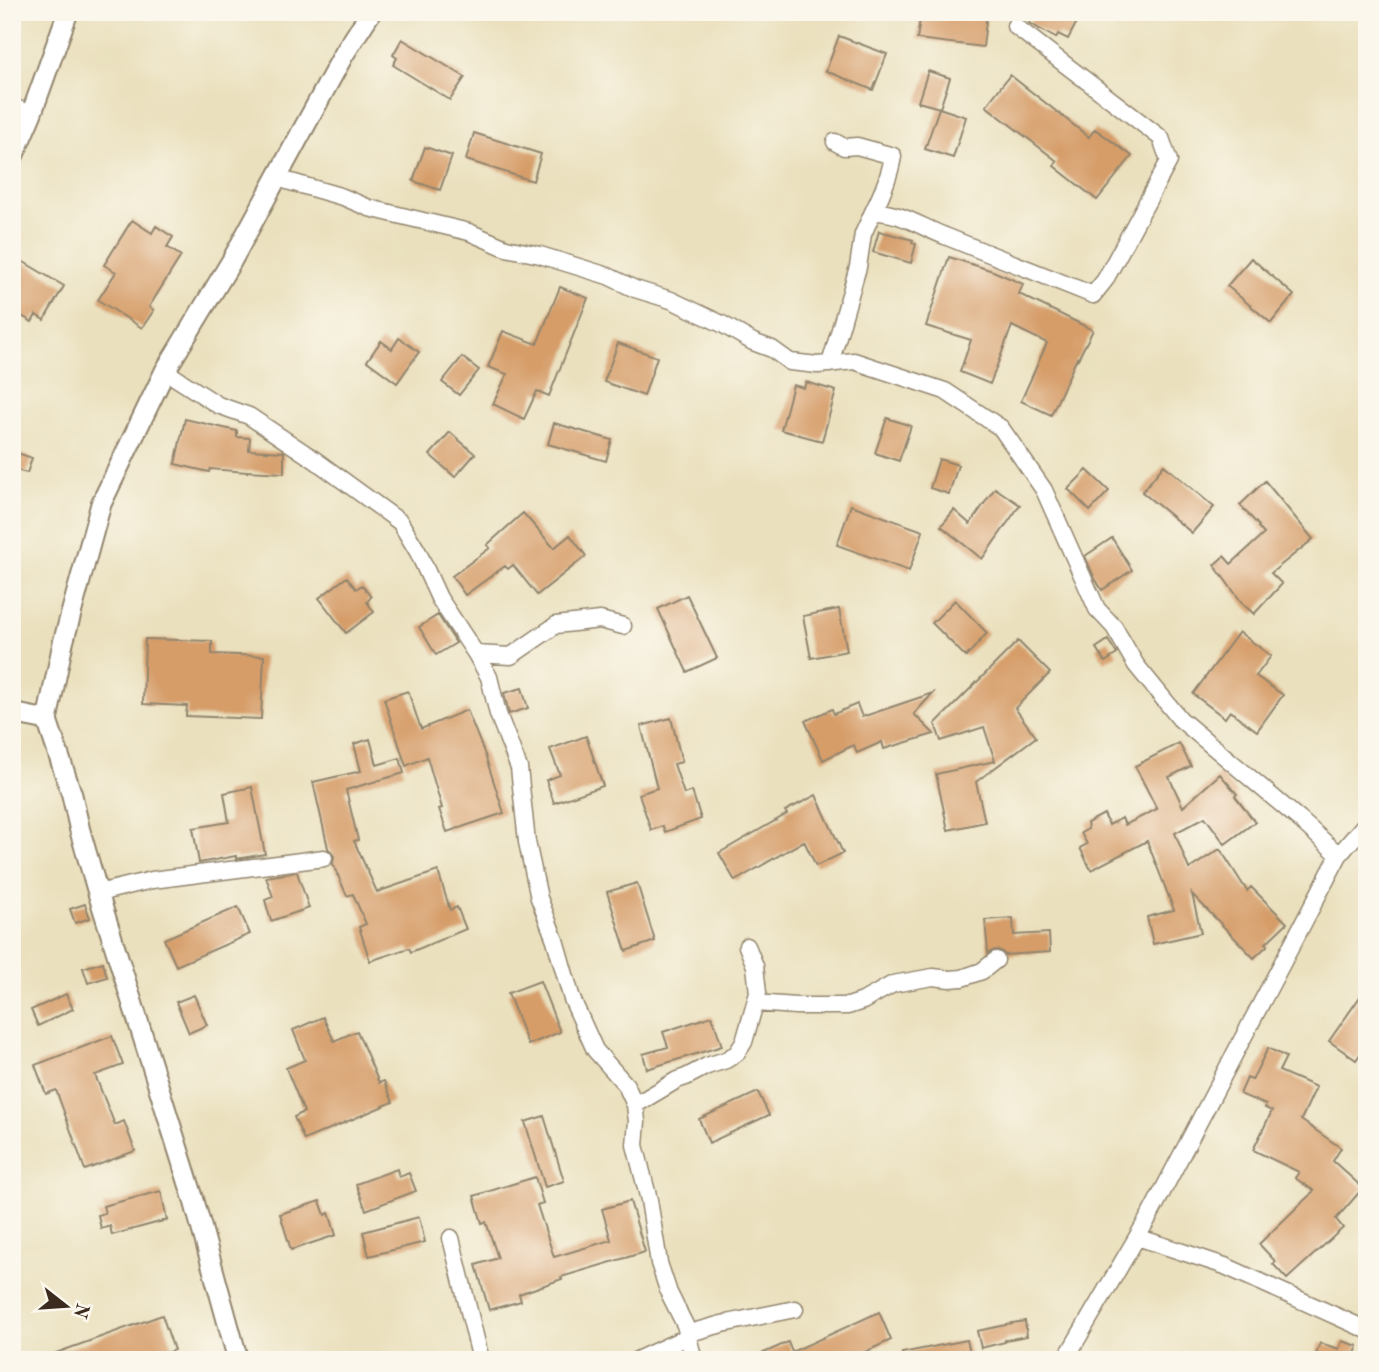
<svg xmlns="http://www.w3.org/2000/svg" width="1379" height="1372" viewBox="0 0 1379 1372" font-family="'Old Standard TT',serif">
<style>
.building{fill:#d69d69}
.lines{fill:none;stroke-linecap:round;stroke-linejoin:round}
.minor-casing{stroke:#92856e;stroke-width:19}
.tertiary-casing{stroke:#92856e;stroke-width:23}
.minor{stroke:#fff;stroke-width:16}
.tertiary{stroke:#fff;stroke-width:19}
</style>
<rect width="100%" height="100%" fill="#fbf7ec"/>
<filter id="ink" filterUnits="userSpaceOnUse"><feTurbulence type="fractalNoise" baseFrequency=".0143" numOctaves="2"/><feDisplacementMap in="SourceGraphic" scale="14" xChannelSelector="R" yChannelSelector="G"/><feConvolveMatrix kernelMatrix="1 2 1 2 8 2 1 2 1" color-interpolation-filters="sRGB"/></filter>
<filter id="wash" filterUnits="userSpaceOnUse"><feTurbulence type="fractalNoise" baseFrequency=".00686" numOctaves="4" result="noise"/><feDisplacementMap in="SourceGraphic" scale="28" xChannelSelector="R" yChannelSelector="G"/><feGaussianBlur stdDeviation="1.57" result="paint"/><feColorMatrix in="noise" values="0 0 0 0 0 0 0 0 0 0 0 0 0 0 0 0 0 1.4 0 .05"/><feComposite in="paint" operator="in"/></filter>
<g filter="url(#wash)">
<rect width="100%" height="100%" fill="#eae0bd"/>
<g id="blocks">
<!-- building -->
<path class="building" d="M 921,12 L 987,12 L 983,47 L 917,39 Z
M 1035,12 L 1069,12 L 1079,18 L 1068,39 L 1058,34 L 1056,38 L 1029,23 Z
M 839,36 L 887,54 L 873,90 L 826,71 Z
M 402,39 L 465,77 L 450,100 L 393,65 L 397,58 L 393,55 Z
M 928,71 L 950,78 L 940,108 L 918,102 Z
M 1010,75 L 1089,137 L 1095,129 L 1132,156 L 1097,200 L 1054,166 L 1057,161 L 986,106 Z
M 939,108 L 966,117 L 953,158 L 925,149 Z
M 474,133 L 541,154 L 533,181 L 466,160 Z
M 425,147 L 452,156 L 440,190 L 413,181 Z
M 132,220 L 152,233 L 156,226 L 173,237 L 167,247 L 181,256 L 149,307 L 154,310 L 142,328 L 98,300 L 116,272 L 104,265 Z
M 879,231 L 913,240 L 912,243 L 916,244 L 911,263 L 873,252 Z
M 12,255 L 64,286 L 44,320 L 36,315 L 32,322 L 12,310 Z
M 949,257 L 993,271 L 1023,284 L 1019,294 L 1093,330 L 1078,359 L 1077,358 L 1051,415 L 1021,401 L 1047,343 L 1012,326 L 990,384 L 960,372 L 971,340 L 926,326 Z
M 1251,258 L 1294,295 L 1271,323 L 1227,286 Z
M 560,287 L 588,298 L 549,396 L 537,391 L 524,419 L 493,404 L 507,374 L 488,367 L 503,331 L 537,344 Z
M 399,338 L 419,352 L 397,383 L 367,361 L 381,341 L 392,349 Z
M 618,343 L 657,357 L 644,396 L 604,382 Z
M 462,357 L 479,370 L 459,395 L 442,382 Z
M 806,382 L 836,391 L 822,441 L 781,430 L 793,385 L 804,388 Z
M 887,418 L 911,426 L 899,461 L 875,453 Z
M 185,419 L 237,431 L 237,437 L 250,438 L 249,450 L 284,452 L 284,473 L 247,471 L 247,472 L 210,469 L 209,472 L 175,464 Z
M 554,423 L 612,440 L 606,461 L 548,444 Z
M 450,432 L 475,454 L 455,477 L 430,455 Z
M 12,451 L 32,458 L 27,473 L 12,469 Z
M 939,459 L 958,465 L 949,494 L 930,488 Z
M 1164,465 L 1214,507 L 1192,533 L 1142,492 Z
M 1087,470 L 1109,491 L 1090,511 L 1068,489 Z
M 1265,481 L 1313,539 L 1271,573 L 1282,584 L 1254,614 L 1243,604 L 1214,565 L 1224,556 L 1231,564 L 1264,534 L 1258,527 L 1259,526 L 1240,505 Z
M 995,488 L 1020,505 L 982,559 L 941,526 L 954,510 L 970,524 Z
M 851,505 L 923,531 L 909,571 L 837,545 Z
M 523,513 L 554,548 L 570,535 L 586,556 L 537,595 L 513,565 L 508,569 L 505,566 L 465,595 L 452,576 L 490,548 L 487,545 Z
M 1112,538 L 1132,570 L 1102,590 L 1094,577 L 1085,556 Z
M 347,577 L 356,589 L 362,585 L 371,597 L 367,602 L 374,612 L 346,633 L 319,598 Z
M 687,595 L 717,658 L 687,672 L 658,609 Z
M 955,600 L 987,633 L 966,657 L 932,623 Z
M 839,609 L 847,651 L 811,658 L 803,616 Z
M 438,615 L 456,643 L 436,655 L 419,627 Z
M 1239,632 L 1271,656 L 1256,676 L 1283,695 L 1257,731 L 1230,711 L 1225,718 L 1193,694 Z
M 145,639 L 212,641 L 212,654 L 264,656 L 261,719 L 186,716 L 187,706 L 143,704 Z
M 1108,640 L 1117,654 L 1105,662 L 1096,648 Z
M 1018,641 L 1050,673 L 1015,708 L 1036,737 L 976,782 L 985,822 L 948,830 L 936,774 L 995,761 L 984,727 L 941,741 L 935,724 Z
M 522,688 L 528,708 L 509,714 L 504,693 Z
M 408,691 L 421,729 L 467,710 L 485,755 L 504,813 L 447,832 L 439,809 L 442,808 L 427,757 L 406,766 L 384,699 Z
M 933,693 L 914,714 L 934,734 L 884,749 L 882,742 L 857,753 L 854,745 L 823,760 L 805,721 L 832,709 L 834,714 L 857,704 L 862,717 Z
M 671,718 L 682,762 L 674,764 L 684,794 L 692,791 L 701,819 L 665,832 L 663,826 L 651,830 L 639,794 L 657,788 L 641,726 Z
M 586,736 L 603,786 L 554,803 L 546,780 L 560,775 L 550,749 Z
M 370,739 L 377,765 L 400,758 L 404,773 L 346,790 L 358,840 L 354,841 L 377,892 L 438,871 L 450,910 L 457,907 L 466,929 L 411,952 L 409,948 L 370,961 L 359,927 L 366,924 L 353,894 L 347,896 L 333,864 L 334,856 L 328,848 L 313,782 L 361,771 L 354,744 Z
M 1179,743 L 1191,766 L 1169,777 L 1183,807 L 1220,774 L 1237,794 L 1235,796 L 1255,822 L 1225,844 L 1205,817 L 1175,833 L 1189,869 L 1220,849 L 1247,891 L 1251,887 L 1287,923 L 1266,943 L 1268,945 L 1254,958 L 1192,894 L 1201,933 L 1153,944 L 1147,917 L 1174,910 L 1147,841 L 1091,870 L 1080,848 L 1087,844 L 1081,833 L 1088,829 L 1087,823 L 1104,814 L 1109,825 L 1122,818 L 1125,825 L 1157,809 L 1135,766 Z
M 252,787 L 265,854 L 236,859 L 236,856 L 199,863 L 193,828 L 229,822 L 224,793 Z
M 816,795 L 843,853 L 816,866 L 804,841 L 735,881 L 719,853 L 787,814 L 785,811 Z
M 297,872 L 309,908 L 271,921 L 265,900 L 273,897 L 266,877 Z
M 637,883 L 655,941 L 626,951 L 607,892 Z
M 85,904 L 90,918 L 75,923 L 70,909 Z
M 238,907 L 250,934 L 176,966 L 164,939 Z
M 1013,918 L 1014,935 L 1049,933 L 1050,952 L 1005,955 L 1001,951 L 995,950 L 988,953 L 985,920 Z
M 103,962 L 107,977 L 88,983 L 83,968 Z
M 540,981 L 560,1032 L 528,1045 L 508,993 Z
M 1367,987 L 1367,1044 L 1356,1060 L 1329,1041 Z
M 66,994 L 73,1009 L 38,1026 L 31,1010 Z
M 194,995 L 207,1025 L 189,1033 L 176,1002 Z
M 712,1016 L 722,1046 L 647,1069 L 643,1054 L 668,1047 L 663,1032 Z
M 323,1017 L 334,1041 L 357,1031 L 379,1083 L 384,1081 L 393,1102 L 304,1140 L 294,1117 L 304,1112 L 286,1068 L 305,1060 L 293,1030 Z
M 112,1036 L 123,1065 L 95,1075 L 115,1125 L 124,1121 L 135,1151 L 85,1170 L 56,1090 L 46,1094 L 35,1065 Z
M 1268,1048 L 1286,1057 L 1279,1071 L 1316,1087 L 1301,1120 L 1341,1148 L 1333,1161 L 1363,1188 L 1336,1219 L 1343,1228 L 1287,1279 L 1273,1264 L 1276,1262 L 1259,1244 L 1314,1191 L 1295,1178 L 1299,1172 L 1253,1150 L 1272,1111 L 1265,1108 L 1266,1105 L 1240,1094 L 1247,1078 L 1252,1080 Z
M 758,1092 L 769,1115 L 709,1143 L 699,1119 Z
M 544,1116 L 564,1181 L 545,1187 L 525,1122 Z
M 397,1169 L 399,1177 L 409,1173 L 416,1191 L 366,1210 L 356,1184 Z
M 535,1177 L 543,1203 L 537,1205 L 554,1257 L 611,1240 L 602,1209 L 630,1201 L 645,1252 L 561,1277 L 562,1279 L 519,1294 L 521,1301 L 489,1310 L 476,1265 L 498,1258 L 486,1222 L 482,1223 L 474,1196 Z
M 161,1191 L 167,1220 L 112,1235 L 110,1226 L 101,1229 L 98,1215 L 105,1213 L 103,1206 Z
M 320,1201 L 325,1215 L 329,1213 L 336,1235 L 291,1250 L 280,1214 Z
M 419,1217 L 425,1242 L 369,1256 L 363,1232 Z
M 879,1312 L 891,1340 L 848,1360 L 748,1360 L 788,1342 L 792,1352 Z
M 162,1315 L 174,1350 L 146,1360 L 42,1360 L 42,1358 Z
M 1025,1321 L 1027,1336 L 1005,1340 L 1005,1342 L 981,1348 L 977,1331 L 1006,1325 L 1006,1324 Z
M 967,1340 L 972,1360 L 903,1360 L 902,1353 Z
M 1342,1341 L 1358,1346 L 1355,1354 L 1364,1357 L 1364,1360 L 1314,1360 L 1320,1343 L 1339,1349 Z"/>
</g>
</g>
<g filter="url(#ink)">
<use href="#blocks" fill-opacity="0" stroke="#92856e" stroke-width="2"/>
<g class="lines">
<!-- minor casing -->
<g class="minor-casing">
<path id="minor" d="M 12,106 L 31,115
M 835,142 L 844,147 L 857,146 L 893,156 C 890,176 882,194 873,212
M 277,178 L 343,197 L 369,208 L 469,232 L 506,248 L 540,255 L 608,276 L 635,289 L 671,300 L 722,324 L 753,342 L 772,349 L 790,362 L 818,365 L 854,361 L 945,391 L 1001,428 L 1044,490 L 1097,609 L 1114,627 L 1136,665 L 1180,719 L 1299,819 L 1339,855
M 830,364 L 858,267 L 863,234 L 873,212 C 899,211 921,227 945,236 C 994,256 1043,275 1093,295 L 1105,280 L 1169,161 L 1161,138 L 1015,26
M 165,371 L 218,405 L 249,416 L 315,460 L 400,522 L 418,552 L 439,598 L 476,654 L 511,656 L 556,625 L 600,620 L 623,626
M 476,654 L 489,677 L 498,714 L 519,768 L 527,842 L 539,898 L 555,940 L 572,999 L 595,1050 L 626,1085 L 635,1105 L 637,1121 L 635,1145 L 649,1200 L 659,1263 L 669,1293 L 685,1325 L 694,1360
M 98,893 L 152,880 L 324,858
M 755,1003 L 796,1006 L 848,1006 L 863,1001 L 893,984 L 933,977 L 950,979 L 962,978 L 982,971 L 996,960
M 635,1105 L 677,1080 L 686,1077 L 707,1066 L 726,1060 L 737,1053 L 744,1042 L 758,993 L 755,966 L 747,946
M 1137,1237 L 1225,1266 L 1367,1330
M 451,1238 L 481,1360
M 637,1360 L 687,1337 L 693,1332 L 722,1324 L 795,1309
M 1065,1360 L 1150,1215 L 1339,855 L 1367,822"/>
</g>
<!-- tertiary casing -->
<g class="tertiary-casing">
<path id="tertiary" d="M 12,159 L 31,115 L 68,12
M 12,713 L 47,720
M 238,1360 L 193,1197 L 98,893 L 80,831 L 72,795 L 47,720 L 63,643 L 101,504 L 165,371 L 231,262 L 344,54 L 371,12"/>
</g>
<!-- minor -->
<use href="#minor" class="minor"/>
<!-- tertiary -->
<use href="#tertiary" class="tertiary"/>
</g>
</g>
<!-- margin -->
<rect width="1379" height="1372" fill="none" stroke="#fbf7ec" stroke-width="42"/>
<!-- north arrow -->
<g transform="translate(66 1306) rotate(107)" stroke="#fbf7ec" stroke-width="5" paint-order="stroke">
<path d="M0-5L12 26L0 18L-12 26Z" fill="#3b2a1e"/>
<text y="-10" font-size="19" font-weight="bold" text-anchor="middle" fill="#3b2a1e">N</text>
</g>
</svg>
